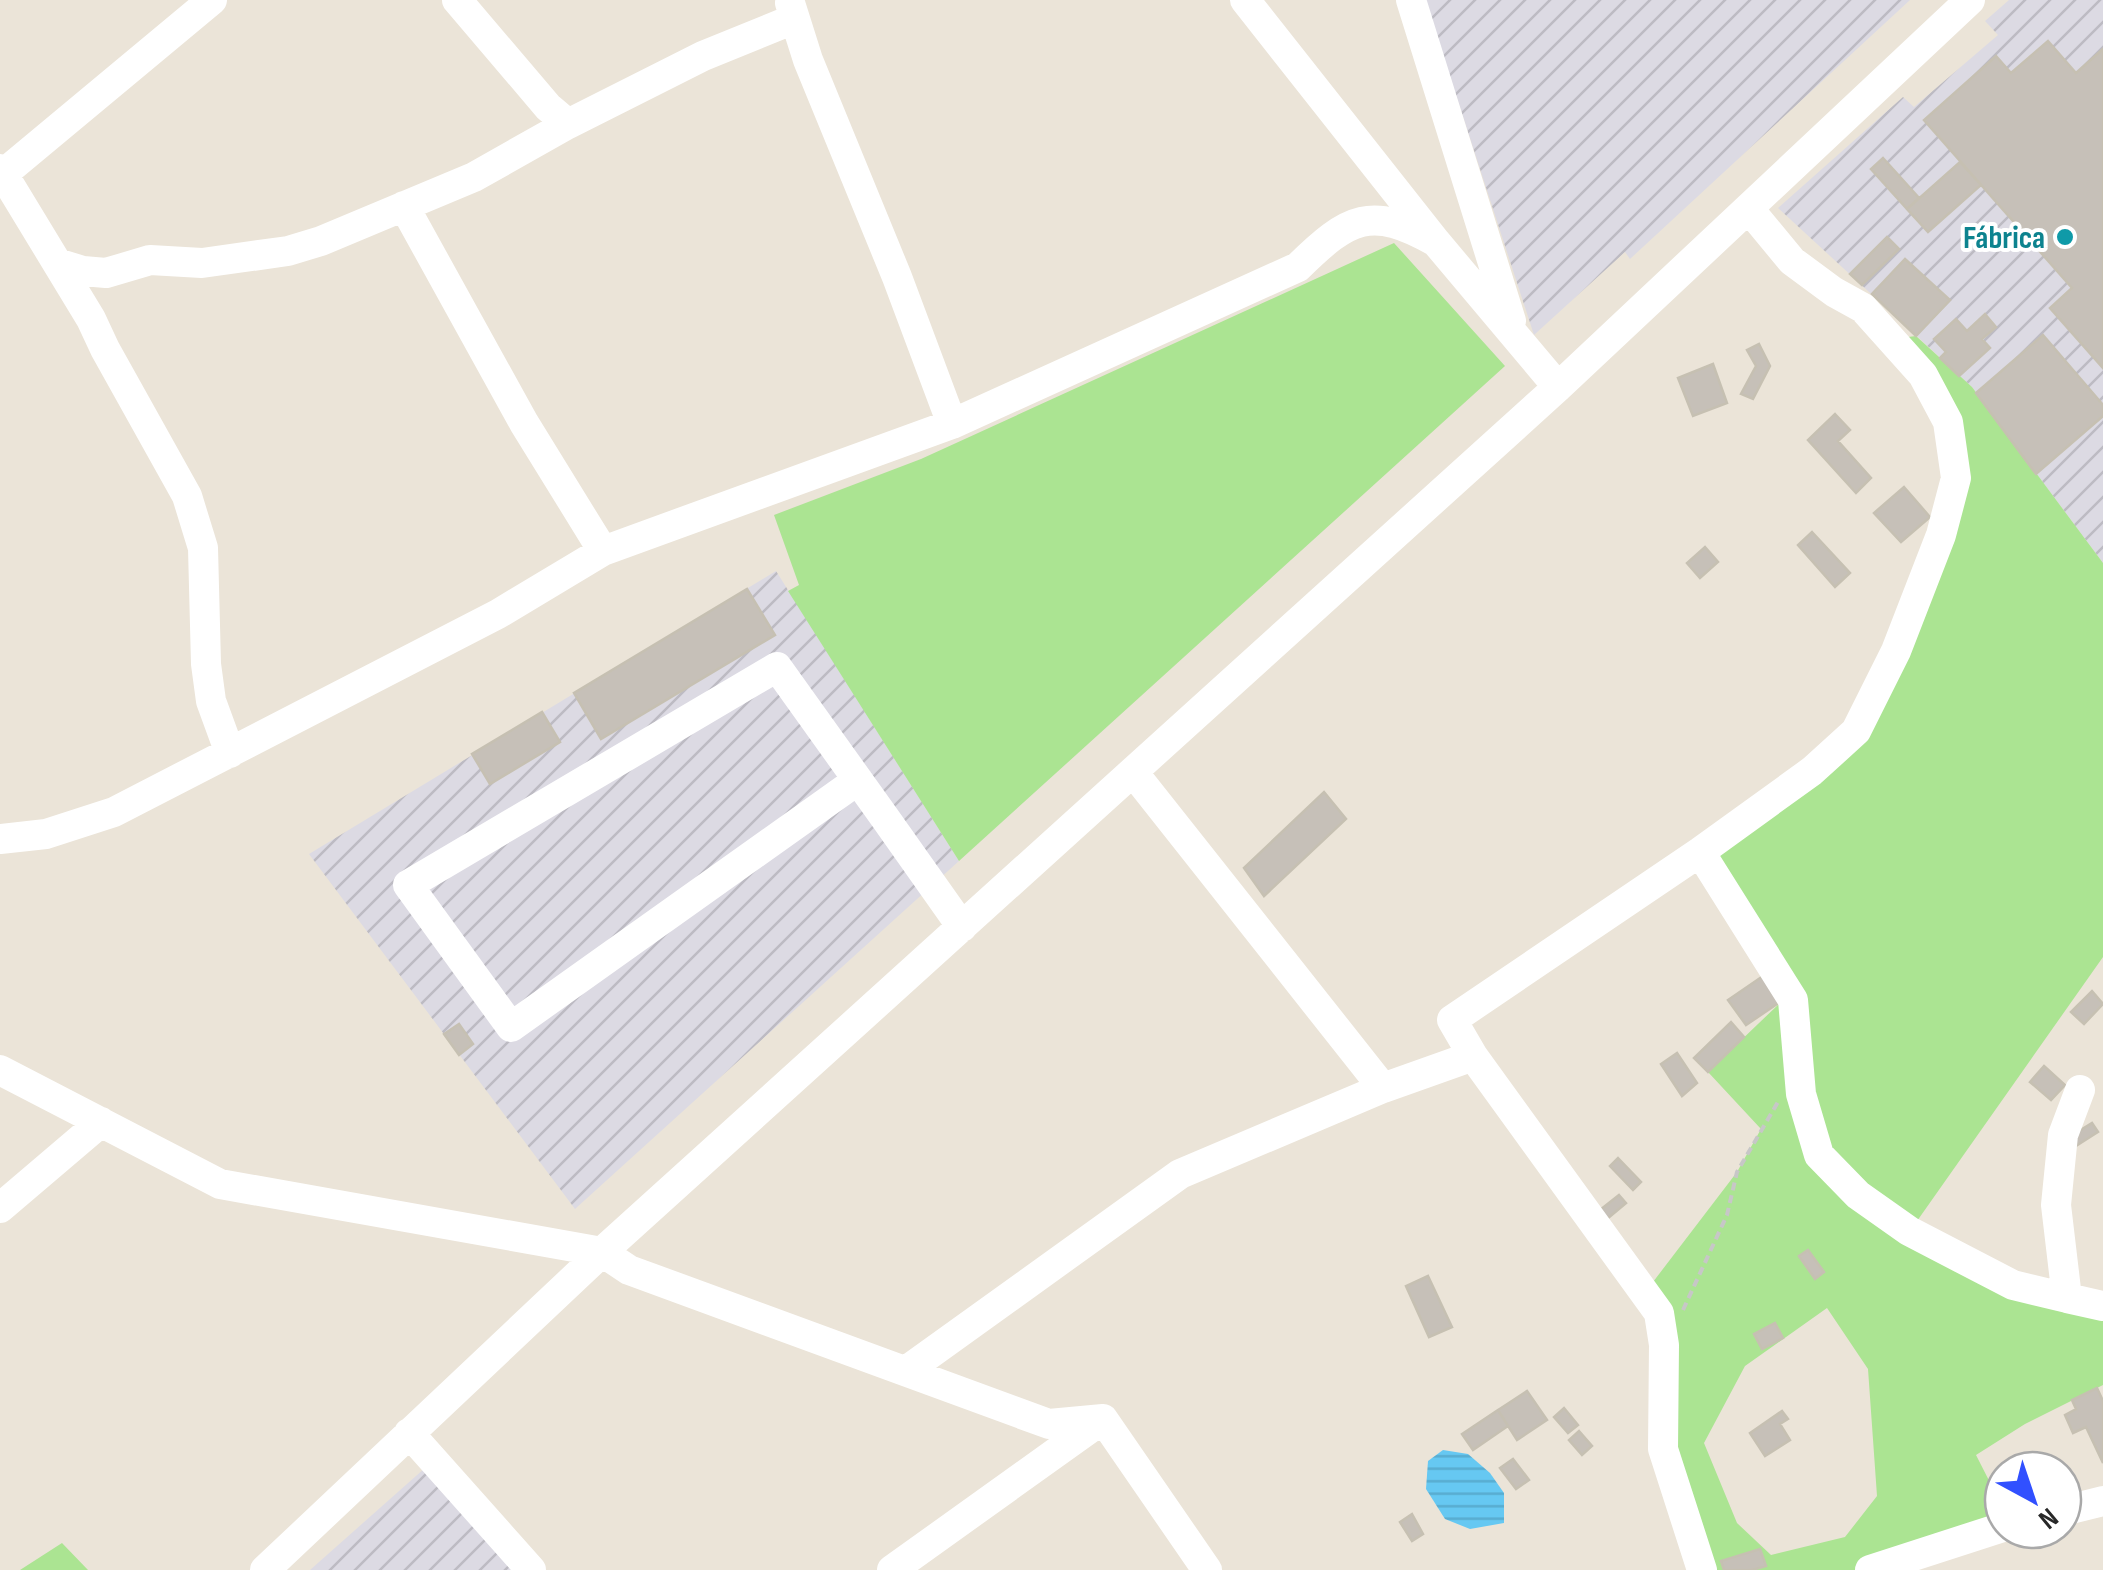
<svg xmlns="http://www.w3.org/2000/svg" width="2103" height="1570" viewBox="0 0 2103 1570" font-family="'Sofia Sans Condensed',sans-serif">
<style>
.industrial{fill:url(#industrial-furrows)}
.grass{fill:#abe492;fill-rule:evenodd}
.water{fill:url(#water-rules)}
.building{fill:#c6c0b8;stroke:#c6c0b2;stroke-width:2.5}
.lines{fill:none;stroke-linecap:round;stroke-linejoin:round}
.path{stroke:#c7c7c7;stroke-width:4;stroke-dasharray:8 5;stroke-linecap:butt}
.minor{stroke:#fff;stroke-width:30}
.culture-dot{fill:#0f9aa8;stroke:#fff;stroke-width:4}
.labels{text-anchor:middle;stroke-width:8;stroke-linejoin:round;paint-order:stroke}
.culture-label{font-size:32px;font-weight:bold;fill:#0d838f;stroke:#fff;text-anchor:end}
</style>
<defs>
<pattern id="industrial-furrows" width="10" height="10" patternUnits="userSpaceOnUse" patternTransform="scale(2.5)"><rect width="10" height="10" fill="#dcdae3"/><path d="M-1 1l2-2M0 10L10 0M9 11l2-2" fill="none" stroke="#bdbbc3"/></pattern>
<pattern id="water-rules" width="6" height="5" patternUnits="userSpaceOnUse" patternTransform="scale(2.5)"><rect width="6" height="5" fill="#66c8f2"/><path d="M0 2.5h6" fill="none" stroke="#58acd0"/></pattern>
</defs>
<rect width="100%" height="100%" fill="#ebe4d8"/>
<!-- industrial -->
<path class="industrial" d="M 1425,0 L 1910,0 L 1630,259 L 1625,252 L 1534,335 Z
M 2009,0 L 2103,0 L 2103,563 L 1972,387 L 1778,208 L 1903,97 L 1914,107 L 1998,35 L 1985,21 Z
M 776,571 L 959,861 L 575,1209 L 309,854 Z
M 425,1468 L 516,1570 L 310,1570 Z"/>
<!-- grass -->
<path class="grass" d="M 1394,243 L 1505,366 L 959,861 L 788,591 L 799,585 L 774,515 L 921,459 Z
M 1916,336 L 1972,387 L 2103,563 L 2103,957 L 1910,1231 L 2103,1306 L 2103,1385 L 2025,1424 L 1976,1455 L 2003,1508 L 2003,1527 L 1870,1570 L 1705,1570 L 1663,1449 L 1653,1282 L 1737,1172 L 1761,1129 L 1708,1072 L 1783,1000 L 1700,852 L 1856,731 L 1941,535 L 1948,422 L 1892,339 ZM 1827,1308 L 1868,1369 L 1877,1496 L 1845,1537 L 1771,1555 L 1737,1523 L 1704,1443 L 1745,1366 Z
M 62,1543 L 88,1570 L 20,1570 Z"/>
<!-- water -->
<path class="water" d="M 1443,1450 L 1468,1454 L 1490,1473 L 1504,1493 L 1504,1523 L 1470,1529 L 1445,1519 L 1426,1489 L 1428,1461 Z"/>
<!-- building -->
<path class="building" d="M 2048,41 L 2076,73 L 2103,49 L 2103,368 L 2050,308 L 2072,288 L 1924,120 L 1996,56 L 2011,73 Z
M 1883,158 L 1919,198 L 1907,209 L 1871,169 Z
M 1960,162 L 1981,185 L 1928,232 L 1907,209 Z
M 1887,237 L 1899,249 L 1862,285 L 1850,274 Z
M 1905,259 L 1950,300 L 1916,336 L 1872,294 Z
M 1985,314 L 1996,327 L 1982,339 L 1990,348 L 1959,376 L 1940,358 L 1946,352 L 1934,339 L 1956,319 L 1967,331 Z
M 2043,335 L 2103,405 L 2103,416 L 2036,474 L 1976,393 Z
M 1759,344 L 1770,366 L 1753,399 L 1741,394 L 1756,366 L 1747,350 Z
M 1713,364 L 1727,403 L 1693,416 L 1678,378 Z
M 1835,414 L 1850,430 L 1838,441 L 1871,478 L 1856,493 L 1808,440 Z
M 1904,487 L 1930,517 L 1901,542 L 1874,513 Z
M 1812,532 L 1850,573 L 1835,587 L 1798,545 Z
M 1705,547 L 1718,562 L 1700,578 L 1687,563 Z
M 747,589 L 775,635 L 601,739 L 574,693 Z
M 542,712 L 560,742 L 490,784 L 472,754 Z
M 1324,792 L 1346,819 L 1264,896 L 1244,868 Z
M 1766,974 L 1783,1000 L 1746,1025 L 1728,1000 Z
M 2092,991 L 2103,1004 L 2084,1024 L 2071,1012 Z
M 1731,1022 L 1744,1037 L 1708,1072 L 1694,1058 Z
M 459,1024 L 473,1044 L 459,1055 L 444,1034 Z
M 1677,1053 L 1697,1083 L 1682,1096 L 1661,1064 Z
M 2044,1066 L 2065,1085 L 2051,1100 L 2030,1082 Z
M 2092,1123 L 2098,1132 L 2076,1146 L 2071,1136 Z
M 1618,1158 L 1641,1182 L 1633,1190 L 1610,1166 Z
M 1619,1195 L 1626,1203 L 1607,1219 L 1600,1210 Z
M 1808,1250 L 1824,1272 L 1815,1279 L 1799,1256 Z
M 1428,1276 L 1452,1327 L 1429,1337 L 1406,1286 Z
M 1775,1323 L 1783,1338 L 1762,1349 L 1754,1334 Z
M 2097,1388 L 2103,1401 L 2103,1463 L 2086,1427 L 2073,1433 L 2065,1415 L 2076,1409 L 2072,1400 Z
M 1527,1391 L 1547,1420 L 1517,1440 L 1498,1410 Z
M 1564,1408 L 1578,1425 L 1568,1433 L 1554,1417 Z
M 1498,1410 L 1508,1426 L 1473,1450 L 1462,1434 Z
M 1782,1411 L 1788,1419 L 1780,1424 L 1790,1440 L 1765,1456 L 1750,1433 Z
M 1579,1431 L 1592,1446 L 1582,1455 L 1569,1440 Z
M 1513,1459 L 1529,1480 L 1516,1489 L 1500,1468 Z
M 1412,1514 L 1423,1534 L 1412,1541 L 1400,1522 Z
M 1760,1549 L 1766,1566 L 1752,1570 L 1724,1570 L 1721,1561 Z"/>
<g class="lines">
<!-- path -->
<path class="path" d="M 1683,1310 L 1727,1215 L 1737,1172 L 1778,1102"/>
<!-- minor -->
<path class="minor" d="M 457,0 L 548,107 L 568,124
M 1245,0 L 1436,242 L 1558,387
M 1411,0 L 1511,321
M 790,3 L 808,60 L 897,277 L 952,424
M 0,169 L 91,319 L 105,349 L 187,496 L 203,548 L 206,664 L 211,701 L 230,753
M 3,174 L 212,0
M 404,206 L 524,423 L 603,551
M 57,263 L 83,271 L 106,273 L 150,260 L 202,263 L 288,251 L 321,241 L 474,177 L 568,124 L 703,56 L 794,19
M 1133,772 L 1383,1088
M 858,780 L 511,1027 L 408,885 L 777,667 C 839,753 901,840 962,927
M 0,839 L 46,834 L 114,812 L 498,614 L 603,551 L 952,424 L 1298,267 C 1349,217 1371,205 1436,242
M 1700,852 L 1793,1000 L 1801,1094 L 1819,1155 L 1858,1195 L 1909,1231 L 2013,1285 L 2067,1298 L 2056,1205 L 2063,1135 L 2080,1090
M 1473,1056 L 1452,1020 L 1700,852 L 1812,771 L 1856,731 L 1896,651 L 1941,535 L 1956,478 L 1948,422 L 1923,375 L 1863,308 L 1834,292 L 1792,261 L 1749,209
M 0,1070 L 220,1184 L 602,1252 L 629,1270 L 1049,1424 L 1103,1419 L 1207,1570
M 0,1208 L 101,1122
M 2067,1298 L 2103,1306
M 906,1371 L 1180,1174 L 1383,1088 L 1473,1056 L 1659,1313 L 1664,1345 L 1663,1449 L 1702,1570
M 409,1433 L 531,1570
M 2063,1511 L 2103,1501
M 265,1570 L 602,1252 L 1558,387 L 1970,0
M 892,1570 L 1100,1421
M 1870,1570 L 2003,1527"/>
</g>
<!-- markers -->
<circle class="culture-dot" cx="2065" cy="237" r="10"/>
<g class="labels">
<!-- culture labels -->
<g class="culture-label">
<text x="2045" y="248">Fábrica</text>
</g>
</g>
<!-- north arrow -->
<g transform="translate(2033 1500) rotate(140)"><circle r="48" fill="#ffffff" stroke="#a9a9a9" stroke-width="2.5"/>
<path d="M0-8L18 38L0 25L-18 38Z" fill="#3150ff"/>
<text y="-15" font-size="28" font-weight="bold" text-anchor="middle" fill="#282828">N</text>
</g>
</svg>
